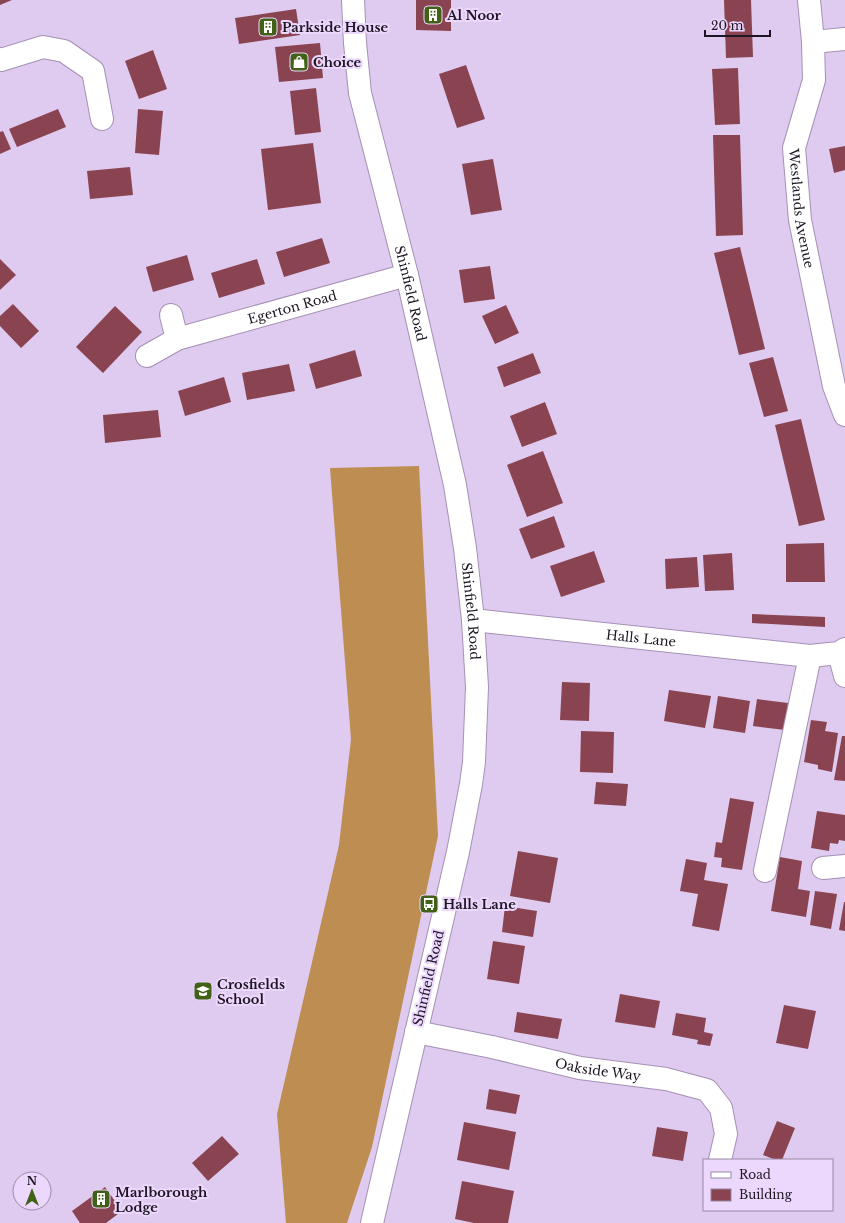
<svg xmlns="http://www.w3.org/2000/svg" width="845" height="1223" viewBox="0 0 845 1223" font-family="'Libre Baskerville',serif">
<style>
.forest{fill:#be8d52}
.building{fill:#8a4451}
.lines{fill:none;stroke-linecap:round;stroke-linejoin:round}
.minor-casing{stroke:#a591b4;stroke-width:24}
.major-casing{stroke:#a591b4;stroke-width:24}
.minor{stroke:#fff;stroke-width:22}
.major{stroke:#fff;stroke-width:22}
.labels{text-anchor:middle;stroke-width:4;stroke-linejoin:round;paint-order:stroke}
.poi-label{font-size:13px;font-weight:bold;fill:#1d1522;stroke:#ecd7fd;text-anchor:start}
.street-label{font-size:13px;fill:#1d1522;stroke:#ecd7fd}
</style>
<rect width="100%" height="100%" fill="#dfcaf0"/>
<!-- forest -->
<path class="forest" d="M 419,466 L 438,836 L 372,1147 L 347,1223 L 286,1223 L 277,1114 L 339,845 L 351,739 L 330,468 Z"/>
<!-- building -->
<path class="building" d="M 0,0 L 12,0 L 0,5 Z
M 416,0 L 451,0 L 451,31 L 416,30 Z
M 724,0 L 751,0 L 753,57 L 726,58 Z
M 296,9 L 300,35 L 239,44 L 235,18 Z
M 320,43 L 323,78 L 279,82 L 275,47 Z
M 153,50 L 167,89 L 139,99 L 125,61 Z
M 466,65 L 485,119 L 457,128 L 439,74 Z
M 738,68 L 740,124 L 715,125 L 712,69 Z
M 316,88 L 321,132 L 295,135 L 290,91 Z
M 58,109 L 66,127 L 17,147 L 9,129 Z
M 138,109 L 163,111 L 159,155 L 135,153 Z
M 3,131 L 11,149 L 0,154 L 0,132 Z
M 713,135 L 740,135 L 743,235 L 716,236 Z
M 313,143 L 321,203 L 268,210 L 261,149 Z
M 845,146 L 845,170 L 834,173 L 829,149 Z
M 493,159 L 502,210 L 471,215 L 462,164 Z
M 130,167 L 133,195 L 90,199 L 87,171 Z
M 322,238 L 330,263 L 284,277 L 276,252 Z
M 740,247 L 765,349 L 739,355 L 714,253 Z
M 187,255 L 194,280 L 153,292 L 146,267 Z
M 0,259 L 16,275 L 0,290 Z
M 257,259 L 265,284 L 219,298 L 211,273 Z
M 490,266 L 495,299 L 464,303 L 459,270 Z
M 13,304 L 39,331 L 21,348 L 0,326 L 0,316 Z
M 506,305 L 519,333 L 495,344 L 482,316 Z
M 115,306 L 142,332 L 103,373 L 76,347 Z
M 355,350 L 362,376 L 316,389 L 309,364 Z
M 533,353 L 541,373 L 504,387 L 497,367 Z
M 773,357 L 788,411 L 764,417 L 749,363 Z
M 289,364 L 295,391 L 247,400 L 242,373 Z
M 224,377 L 231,402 L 185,416 L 178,391 Z
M 545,402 L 557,434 L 522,447 L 510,416 Z
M 158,410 L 161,437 L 105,443 L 103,415 Z
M 801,419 L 825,520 L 799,526 L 775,425 Z
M 543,451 L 563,503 L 527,517 L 507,465 Z
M 554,516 L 565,547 L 531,559 L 519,529 Z
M 824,543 L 825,582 L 786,582 L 786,544 Z
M 594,551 L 605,582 L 561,597 L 550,566 Z
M 732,553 L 734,590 L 705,591 L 703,555 Z
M 697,557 L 699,587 L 666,589 L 665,559 Z
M 752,614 L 825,617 L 825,627 L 752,623 Z
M 562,682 L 590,683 L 589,721 L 560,720 Z
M 669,690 L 711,696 L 705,728 L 664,721 Z
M 718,696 L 750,701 L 745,733 L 713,728 Z
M 757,699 L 788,703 L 785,730 L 753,726 Z
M 811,720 L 827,722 L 825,731 L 838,733 L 832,772 L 818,769 L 818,765 L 804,762 Z
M 581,731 L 614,732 L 613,773 L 580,772 Z
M 842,736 L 845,736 L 845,781 L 834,780 Z
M 596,782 L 628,784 L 626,806 L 594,804 Z
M 730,798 L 754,802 L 742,870 L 721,867 L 722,858 L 714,857 L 716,842 L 722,843 Z
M 817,811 L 845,815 L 845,841 L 839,840 L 838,844 L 830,843 L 829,851 L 811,848 Z
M 518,851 L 558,858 L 550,903 L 510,896 Z
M 780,857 L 802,861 L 798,889 L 810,891 L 806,917 L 771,911 Z
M 686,859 L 707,863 L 704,880 L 728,884 L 719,931 L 692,926 L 698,894 L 680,891 Z
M 815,891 L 837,894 L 831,929 L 810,925 Z
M 844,902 L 845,902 L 845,931 L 839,930 Z
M 505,906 L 537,911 L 533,937 L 502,932 Z
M 493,941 L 525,946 L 519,984 L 487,979 Z
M 620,994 L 660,1001 L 655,1028 L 615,1022 Z
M 784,1005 L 816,1011 L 808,1049 L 776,1043 Z
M 517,1012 L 562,1019 L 558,1039 L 514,1032 Z
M 676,1013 L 706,1018 L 704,1032 L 713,1034 L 710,1046 L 697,1044 L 698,1040 L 672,1035 Z
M 489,1089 L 520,1095 L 516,1114 L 486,1109 Z
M 777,1121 L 795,1128 L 782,1160 L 776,1160 L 763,1155 Z
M 464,1122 L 516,1132 L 509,1170 L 457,1160 Z
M 657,1127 L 688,1132 L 683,1161 L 652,1156 Z
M 222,1136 L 239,1154 L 208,1181 L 192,1163 Z
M 462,1181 L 514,1191 L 508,1223 L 474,1223 L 455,1219 Z
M 105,1187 L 122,1211 L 106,1223 L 80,1223 L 72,1211 Z"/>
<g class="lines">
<!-- minor casing -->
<g class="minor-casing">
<g id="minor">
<path id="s1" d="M 809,0 L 813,42 L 814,80 L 794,148 L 800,220 L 834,386 L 845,415"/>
<path d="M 813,42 L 845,39"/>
<path d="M 0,59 L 1,60 L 43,47 L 64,51 L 93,71 L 102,119"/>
<path d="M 171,315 L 177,339"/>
<path id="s2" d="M 147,356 L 177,339 L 407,275"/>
<path id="s3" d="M 473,620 L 810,656 L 839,653 L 845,649"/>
<path d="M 839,653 L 845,676"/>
<path d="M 823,868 L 845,866"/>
<path d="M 765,871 L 810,656"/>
<path id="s4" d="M 416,1032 L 492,1047 L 580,1068 L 666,1079 L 707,1090 L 721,1108 L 726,1134 L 720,1160"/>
</g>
</g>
<!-- major casing -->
<g class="major-casing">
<g id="major">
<path id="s5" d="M 353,0 L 355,43 L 360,93 L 407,275 L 455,485 L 465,548 L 473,620 L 477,687 L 474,762 L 471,784 L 458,852 L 372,1223"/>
</g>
</g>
<!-- minor -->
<use href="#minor" class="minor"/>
<!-- major -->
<use href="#major" class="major"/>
</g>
<!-- icons -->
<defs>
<g id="building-square" transform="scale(1)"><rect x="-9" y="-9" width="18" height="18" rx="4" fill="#416116" stroke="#ecd7fd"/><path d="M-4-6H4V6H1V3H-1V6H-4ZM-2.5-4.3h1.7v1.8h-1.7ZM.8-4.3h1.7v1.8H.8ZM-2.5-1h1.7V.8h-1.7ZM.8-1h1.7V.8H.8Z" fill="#fff"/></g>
<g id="shop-square" transform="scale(1)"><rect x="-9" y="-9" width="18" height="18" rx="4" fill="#416116" stroke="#ecd7fd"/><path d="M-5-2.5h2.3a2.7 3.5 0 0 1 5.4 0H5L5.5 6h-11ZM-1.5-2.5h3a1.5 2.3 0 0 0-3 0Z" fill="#fff"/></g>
<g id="bus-square" transform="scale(1)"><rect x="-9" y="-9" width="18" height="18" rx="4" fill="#416116" stroke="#ecd7fd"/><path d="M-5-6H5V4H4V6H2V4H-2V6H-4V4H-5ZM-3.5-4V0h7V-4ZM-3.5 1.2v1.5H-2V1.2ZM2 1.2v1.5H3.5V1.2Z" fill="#fff"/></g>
<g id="school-square" transform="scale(1)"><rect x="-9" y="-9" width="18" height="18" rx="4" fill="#416116" stroke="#ecd7fd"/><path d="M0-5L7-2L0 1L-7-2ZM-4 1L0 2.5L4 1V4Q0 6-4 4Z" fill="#fff"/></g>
</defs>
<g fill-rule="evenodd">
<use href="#building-square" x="433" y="15"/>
<use href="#building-square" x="268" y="27"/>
<use href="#shop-square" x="299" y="62"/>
<use href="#bus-square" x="429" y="904"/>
<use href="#school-square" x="203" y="991"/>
<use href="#building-square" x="101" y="1199"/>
</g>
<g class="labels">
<!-- poi labels -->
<g class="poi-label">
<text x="447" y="20">Al Noor</text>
<text x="282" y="32">Parkside House</text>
<text x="313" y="67">Choice</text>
<text x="443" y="909">Halls Lane</text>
<text x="217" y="989">Crosfields<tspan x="217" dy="15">School</tspan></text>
<text x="115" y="1197">Marlborough<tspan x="115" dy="15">Lodge</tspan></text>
</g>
<!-- street labels -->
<g class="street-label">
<text dy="5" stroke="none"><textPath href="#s1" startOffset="212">Westlands Avenue</textPath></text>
<text dy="5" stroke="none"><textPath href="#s5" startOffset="300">Shinfield Road</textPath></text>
<text dy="5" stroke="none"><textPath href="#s2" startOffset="154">Egerton Road</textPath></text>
<text dy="5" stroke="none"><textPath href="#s5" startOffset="624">Shinfield Road</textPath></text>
<text dy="5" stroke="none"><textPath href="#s3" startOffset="169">Halls Lane</textPath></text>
<text transform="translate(428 978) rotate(-77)" y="5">Shinfield Road</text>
<text dy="5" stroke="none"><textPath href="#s4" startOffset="186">Oakside Way</textPath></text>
</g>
</g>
<!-- legend -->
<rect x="703" y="1159" width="130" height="52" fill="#ecd7fd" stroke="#9989a5"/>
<rect x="711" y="1172" width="20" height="6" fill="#ffffff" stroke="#9989a5"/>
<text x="739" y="1179" font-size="12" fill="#1d1522">Road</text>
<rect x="711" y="1189" width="20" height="12" fill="#8a4451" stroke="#9989a5"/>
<text x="739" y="1199" font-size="12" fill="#1d1522">Building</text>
<!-- north arrow -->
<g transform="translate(32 1191)"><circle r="19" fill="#ecd7fd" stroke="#9989a5"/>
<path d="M0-3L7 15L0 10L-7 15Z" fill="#416116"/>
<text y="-6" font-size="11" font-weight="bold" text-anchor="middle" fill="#1d1522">N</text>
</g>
<!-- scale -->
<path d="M705 30v6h65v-6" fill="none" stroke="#1d1522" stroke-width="2"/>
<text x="711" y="30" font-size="12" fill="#1d1522" stroke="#ecd7fd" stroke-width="3" paint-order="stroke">20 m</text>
</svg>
